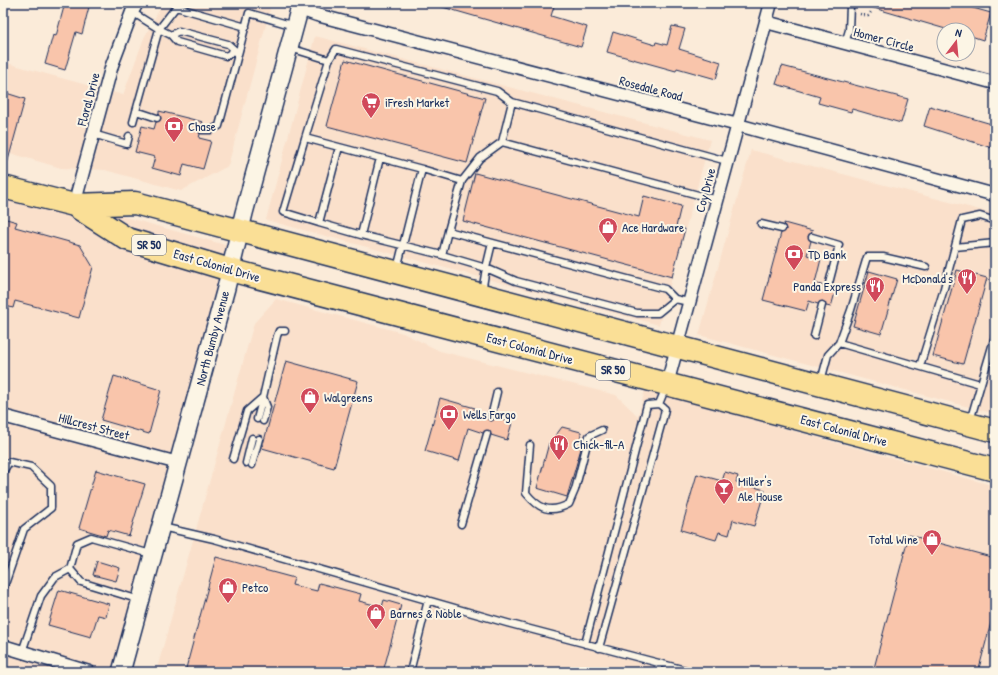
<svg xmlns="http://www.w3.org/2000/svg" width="998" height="675" viewBox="0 0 998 675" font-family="'Patrick Hand',sans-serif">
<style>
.built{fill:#fae0cb}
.building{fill:#f9c5ab;stroke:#1b2f5e}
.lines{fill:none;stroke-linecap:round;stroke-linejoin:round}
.lane-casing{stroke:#1b2f5e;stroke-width:9}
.street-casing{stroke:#1b2f5e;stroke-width:15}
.secondary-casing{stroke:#1b2f5e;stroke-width:20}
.highway-casing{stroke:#1b2f5e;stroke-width:25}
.path{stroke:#1b2f5e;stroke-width:2.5;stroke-dasharray:1 3;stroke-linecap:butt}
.lane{stroke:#fcf5e5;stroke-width:6}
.street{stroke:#fcf5e5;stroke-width:12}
.secondary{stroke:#fcf5e5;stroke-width:17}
.highway{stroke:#fadf96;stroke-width:22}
.labels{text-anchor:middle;stroke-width:4;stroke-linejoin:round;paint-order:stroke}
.shield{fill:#fcf5e5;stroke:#5e6a86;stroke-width:1}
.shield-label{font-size:12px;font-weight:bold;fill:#1b2f5e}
.street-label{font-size:13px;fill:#1b2f5e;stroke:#fcf5e5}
.poi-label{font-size:13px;fill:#1b2f5e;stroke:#fcf5e5;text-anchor:start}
</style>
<rect width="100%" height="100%" fill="#fbebd9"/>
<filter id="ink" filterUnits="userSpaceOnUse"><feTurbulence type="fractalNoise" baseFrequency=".025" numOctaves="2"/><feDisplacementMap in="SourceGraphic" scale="8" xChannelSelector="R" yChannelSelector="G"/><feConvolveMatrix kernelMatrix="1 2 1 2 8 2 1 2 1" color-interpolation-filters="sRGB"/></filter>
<g filter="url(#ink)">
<!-- built -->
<path class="built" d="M 163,3 L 261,3 L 271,6 L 228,166 L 181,191 L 105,170 L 61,168 L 3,151 L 3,62 L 123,95 L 144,38 Z
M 315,36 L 710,140 L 659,325 L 266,220 Z
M 751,150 L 995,214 L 995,414 L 699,335 Z
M 3,183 L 236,248 L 120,672 L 3,672 Z
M 276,299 L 403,333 L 440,351 L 616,395 L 638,416 L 645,390 L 995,486 L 995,672 L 156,672 L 254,323 Z"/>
<!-- building -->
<path class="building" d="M 65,3 L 90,3 L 82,34 L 76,32 L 65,70 L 45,64 L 53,35 L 56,36 Z
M 440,3 L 555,3 L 551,16 L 587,27 L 581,47 L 439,6 Z
M 867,3 L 955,3 L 991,13 L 983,40 L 968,35 L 968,30 L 949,30 L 867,6 Z
M 672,26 L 685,29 L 679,49 L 721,62 L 716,79 L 677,68 L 676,71 L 607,52 L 613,32 L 655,45 L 656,42 L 667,45 Z
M 345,60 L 485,98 L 467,163 L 327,126 Z
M 782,66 L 908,99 L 901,123 L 852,109 L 851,112 L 818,103 L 820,97 L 776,84 Z
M 3,92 L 25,99 L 7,164 L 3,164 Z
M 930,106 L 995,125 L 995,149 L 924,126 Z
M 159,111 L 203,122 L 198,130 L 200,134 L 199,138 L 211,141 L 203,169 L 184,164 L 181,176 L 152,168 L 155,157 L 135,152 L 142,126 L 154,129 L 156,122 L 161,119 L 159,114 Z
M 475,173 L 639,217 L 644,196 L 681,206 L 676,227 L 685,229 L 672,277 L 463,221 Z
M 3,218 L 17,222 L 15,227 L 80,245 L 93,267 L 79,318 L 15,301 L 13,308 L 3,305 Z
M 784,223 L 813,231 L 808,236 L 811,241 L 807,255 L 821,259 L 815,283 L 824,286 L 826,291 L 830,291 L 832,288 L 836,289 L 831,307 L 826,306 L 823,301 L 818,304 L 809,301 L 806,311 L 763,300 L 781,233 L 786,230 Z
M 957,270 L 987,278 L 963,364 L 933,356 Z
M 869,271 L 897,279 L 881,334 L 853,326 Z
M 286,361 L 358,381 L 334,468 L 262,448 Z
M 114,376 L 161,390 L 149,434 L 101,420 Z
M 440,398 L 475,408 L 474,412 L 487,416 L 490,421 L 495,418 L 512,423 L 507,440 L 491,435 L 489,430 L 483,433 L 468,428 L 459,461 L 425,451 Z
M 562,427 L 581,432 L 582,445 L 567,497 L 537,488 L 549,443 L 554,444 L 556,435 Z
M 96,470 L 145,484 L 129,536 L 108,530 L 106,536 L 79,528 Z
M 725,472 L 738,476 L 736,482 L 765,490 L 754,526 L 733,520 L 729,535 L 719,532 L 716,540 L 681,530 L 697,474 L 722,481 Z
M 909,535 L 995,558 L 995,607 L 978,672 L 873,672 Z
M 216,557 L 294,578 L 292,585 L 317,591 L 319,583 L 361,594 L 359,601 L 382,607 L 384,600 L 401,605 L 383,672 L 185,672 Z
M 97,561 L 120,568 L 116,581 L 93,575 Z
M 59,590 L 109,604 L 106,617 L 98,615 L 91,637 L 48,625 Z"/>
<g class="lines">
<!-- lane casing -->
<g class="lane-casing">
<path id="lane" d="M 132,12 L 159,29 L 133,122
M 171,35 L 179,31 L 228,44 L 237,52
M 845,43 L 849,30 L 850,6
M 290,48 L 329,60 L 305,138 L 422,169 L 397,269
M 234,51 L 226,56 L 177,42 L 171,35 L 159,29 L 176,7 L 246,27
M 329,60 L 336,49 L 497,91 L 512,102 L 727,161
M 136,111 L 157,118
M 202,130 L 211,130 L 219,126 L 249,13 L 294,26
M 93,134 L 127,144 L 129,136
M 305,138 L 283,212 L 319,223 L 339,147
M 502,142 L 717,200
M 422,169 L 462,181 L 448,231
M 462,181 L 480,158 L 502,142 L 512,102
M 319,223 L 361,235 L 380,158
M 761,224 L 782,229
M 361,235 L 442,255 L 448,231 L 665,289 L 675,299 L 689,302
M 812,237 L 839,245 L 828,287
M 955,247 L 995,243
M 442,255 L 486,268 L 492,243
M 482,292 L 486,268 L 516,281 L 637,313 L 658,313 L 675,299
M 814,336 L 822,305
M 839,343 L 851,310 L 867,257 L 883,257 L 926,267
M 920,366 L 943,292 L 962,220 L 980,216 L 995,221
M 821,381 L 828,355 L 839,343 L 980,384
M 263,397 L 267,407 L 263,421
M 659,404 L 666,387
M 491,417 L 497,392
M 257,419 L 263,397
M 970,421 L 995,336
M 530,445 L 526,493 C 539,509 550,514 569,504 L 575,490 L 589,436 L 602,430
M 233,459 L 247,411 L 263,397 L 277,336 L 279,331 L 285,331
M 246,463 L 252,438
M 252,465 L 259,439
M 3,472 L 9,462 L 31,467 L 51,486 L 51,508 L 24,529 L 3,590
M 461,524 L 487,434
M 162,527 L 214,539 L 507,623 L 693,672
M 140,600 L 81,582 L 70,569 L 77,543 L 91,537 L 151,554
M 585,644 L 647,405 L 659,404 L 665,409 L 663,418 L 599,648
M 22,652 L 41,596 L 55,577 L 70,569
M 410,672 L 428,600
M 657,672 L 659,663"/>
</g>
<!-- street casing -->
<g class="street-casing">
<path id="street" d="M 300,9 L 317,15 L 738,125 L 995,195
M 766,22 L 995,83
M 74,205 L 112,65 L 132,12 L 137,3
M 667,384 L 771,3
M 3,416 L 178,463
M 3,646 L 89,672"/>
</g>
<!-- secondary casing -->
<g class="secondary-casing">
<path id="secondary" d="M 121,672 L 226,288 L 244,213 L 301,3"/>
</g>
<!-- highway casing -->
<g class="highway-casing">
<path id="highway" d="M 3,187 L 74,205 L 135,203 L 995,431
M 74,205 L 127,239 L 230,270 L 995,470"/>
</g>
<!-- path -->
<path class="path" d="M 860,14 L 868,16 L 871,12"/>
<!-- lane -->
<use href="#lane" class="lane"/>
<!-- street -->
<use href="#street" class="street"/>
<!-- secondary -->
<use href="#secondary" class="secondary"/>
<!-- highway -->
<use href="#highway" class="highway"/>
</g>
</g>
<!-- icons -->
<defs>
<g id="supermarket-pin" transform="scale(1)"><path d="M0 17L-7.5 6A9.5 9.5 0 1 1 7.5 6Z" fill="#d1495b" stroke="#fcf5e5"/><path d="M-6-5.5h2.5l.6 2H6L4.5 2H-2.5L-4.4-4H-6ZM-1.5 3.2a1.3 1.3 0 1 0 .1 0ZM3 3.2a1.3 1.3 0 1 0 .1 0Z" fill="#fff"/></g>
<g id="bank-pin" transform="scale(1)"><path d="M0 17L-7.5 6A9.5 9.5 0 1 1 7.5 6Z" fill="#d1495b" stroke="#fcf5e5"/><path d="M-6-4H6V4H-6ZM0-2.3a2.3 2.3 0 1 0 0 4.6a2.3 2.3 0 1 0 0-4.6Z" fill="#fff"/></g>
<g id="shop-pin" transform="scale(1)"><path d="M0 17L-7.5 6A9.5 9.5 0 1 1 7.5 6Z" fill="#d1495b" stroke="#fcf5e5"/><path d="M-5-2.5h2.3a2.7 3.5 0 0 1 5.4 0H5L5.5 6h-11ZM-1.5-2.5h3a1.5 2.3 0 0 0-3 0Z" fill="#fff"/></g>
<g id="restaurant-pin" transform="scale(1)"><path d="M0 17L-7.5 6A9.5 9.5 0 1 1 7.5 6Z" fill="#d1495b" stroke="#fcf5e5"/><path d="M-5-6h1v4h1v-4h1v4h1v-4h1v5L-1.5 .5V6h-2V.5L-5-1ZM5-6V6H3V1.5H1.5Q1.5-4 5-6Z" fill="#fff"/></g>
<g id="bar-pin" transform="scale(1)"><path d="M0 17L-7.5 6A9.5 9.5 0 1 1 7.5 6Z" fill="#d1495b" stroke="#fcf5e5"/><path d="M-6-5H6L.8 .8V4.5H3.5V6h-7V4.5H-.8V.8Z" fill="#fff"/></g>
</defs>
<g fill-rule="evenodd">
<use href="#supermarket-pin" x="371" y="102"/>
<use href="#bank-pin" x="174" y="126"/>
<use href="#shop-pin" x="608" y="227"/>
<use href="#bank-pin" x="794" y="254"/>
<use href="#restaurant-pin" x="967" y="278"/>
<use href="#restaurant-pin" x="875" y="286"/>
<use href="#shop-pin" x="310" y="397"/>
<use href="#bank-pin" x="449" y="414"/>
<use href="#restaurant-pin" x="559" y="444"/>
<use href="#bar-pin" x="724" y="488"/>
<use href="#shop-pin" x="932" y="539"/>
<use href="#shop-pin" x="228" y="587"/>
<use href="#shop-pin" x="376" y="613"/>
</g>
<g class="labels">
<!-- shield labels -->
<g class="shield">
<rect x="132" y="235" width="34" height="20" rx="3"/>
<rect x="596" y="360" width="34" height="20" rx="3"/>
</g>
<g class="shield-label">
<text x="149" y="249">SR 50</text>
<text x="613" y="374">SR 50</text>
</g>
<!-- street labels -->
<g class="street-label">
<text transform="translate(884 39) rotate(15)" y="5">Homer Circle</text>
<text transform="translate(651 88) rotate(15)" y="5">Rosedale Road</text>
<text transform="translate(88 99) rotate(-75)" y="5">Floral Drive</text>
<text transform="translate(705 190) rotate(-75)" y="5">Coy Drive</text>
<text transform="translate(217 265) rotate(16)" y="5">East Colonial Drive</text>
<text transform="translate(212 338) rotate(-75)" y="5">North Bumby Avenue</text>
<text transform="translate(530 348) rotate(15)" y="5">East Colonial Drive</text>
<text transform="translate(94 426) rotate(15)" y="5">Hillcrest Street</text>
<text transform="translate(844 430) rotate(15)" y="5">East Colonial Drive</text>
</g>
<!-- poi labels -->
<g class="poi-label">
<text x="385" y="107">iFresh Market</text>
<text x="188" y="131">Chase</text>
<text x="622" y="232">Ace Hardware</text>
<text x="808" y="259">TD Bank</text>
<text x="953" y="283" text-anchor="end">McDonald's</text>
<text x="861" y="291" text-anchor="end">Panda Express</text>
<text x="324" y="402">Walgreens</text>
<text x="463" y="419">Wells Fargo</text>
<text x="573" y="449">Chick-fil-A</text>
<text x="738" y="486">Miller's<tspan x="738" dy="15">Ale House</tspan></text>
<text x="918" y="544" text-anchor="end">Total Wine</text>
<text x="242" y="592">Petco</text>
<text x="390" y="618">Barnes &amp; Noble</text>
</g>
</g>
<!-- margin -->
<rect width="998" height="675" fill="none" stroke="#fcf5e5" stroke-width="16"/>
<rect x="8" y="8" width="982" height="659" fill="none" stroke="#1b2f5e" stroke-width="1.5" filter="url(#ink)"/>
<!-- north arrow -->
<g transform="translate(956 42) rotate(16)"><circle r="19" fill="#fcf5e5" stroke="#a2a6af"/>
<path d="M0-3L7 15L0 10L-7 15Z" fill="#d1495b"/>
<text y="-6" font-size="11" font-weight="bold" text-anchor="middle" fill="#1b2f5e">N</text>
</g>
</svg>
